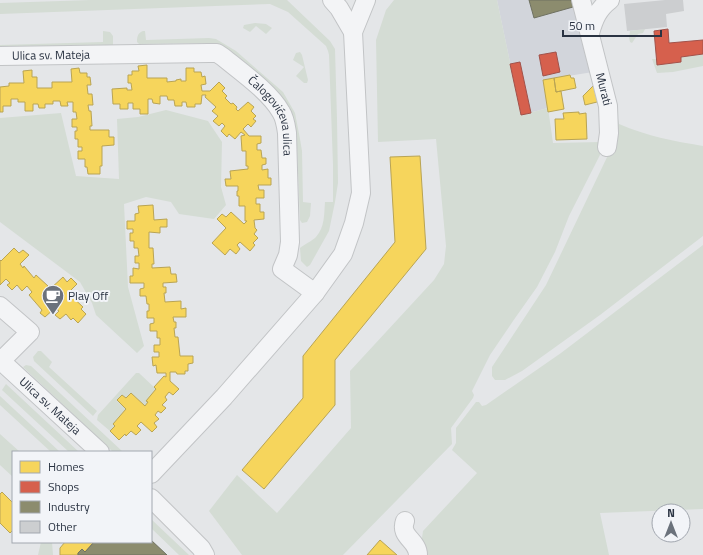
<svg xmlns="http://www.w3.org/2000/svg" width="703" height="555" viewBox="0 0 703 555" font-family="'Titillium Web',sans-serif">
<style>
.built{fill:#d2d5db}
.green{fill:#d4dcd4}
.homes{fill:#f6d55c;stroke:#b9a454}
.shops{fill:#d6604d;stroke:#a2524a}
.industry{fill:#8c8c6e;stroke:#6f7161}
.building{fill:#ccced0}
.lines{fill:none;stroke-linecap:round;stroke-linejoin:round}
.minor-casing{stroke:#c2c4c6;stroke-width:20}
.minor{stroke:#f3f4f6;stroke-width:18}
.labels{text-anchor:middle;stroke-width:4;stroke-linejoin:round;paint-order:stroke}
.street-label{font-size:12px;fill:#2a3342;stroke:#f2f4f8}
.poi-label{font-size:12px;fill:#2a3342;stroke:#f2f4f8;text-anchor:start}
</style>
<rect width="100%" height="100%" fill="#e4e6e8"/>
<!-- built -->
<path class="built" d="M 497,0 L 571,0 L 593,72 L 543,80 L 548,108 L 521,115 Z"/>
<!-- green -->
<path class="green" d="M 91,0 L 287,0 L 330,41 L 335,49 L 337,119 L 338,183 L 335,202 L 329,231 L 310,265 L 307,267 L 301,261 L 300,248 C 305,244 312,241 316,237 C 325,227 324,214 325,202 L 333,202 L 333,165 L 329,55 L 328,51 L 326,46 L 288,12 L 270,4 L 0,14 L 0,3 Z
M 394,0 L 497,0 L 521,115 L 548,108 L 553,143 L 601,142 L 602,151 L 569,216 L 555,252 L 537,287 L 513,321 L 490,355 L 472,391 L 474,395 L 473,398 L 451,428 L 452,444 L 343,555 L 242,555 L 209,511 L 237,475 L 277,513 L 351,428 L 350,371 L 434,280 L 444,264 L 446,246 L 436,139 L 378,142 L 376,40 L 386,10 Z
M 255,23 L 266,24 L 272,28 L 266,34 L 256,26 L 250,32 L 243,28 L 244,25 Z
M 645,29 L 643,33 L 638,34 L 632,43 L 630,42 L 629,38 L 630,31 Z
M 103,31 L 110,32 L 113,36 L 113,48 L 0,51 L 0,45 L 103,42 Z
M 143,31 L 145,31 L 146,40 L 209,38 L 216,39 L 236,51 L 283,92 L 295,113 L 300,139 L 302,151 L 303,202 L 311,203 L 310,216 L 307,222 L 302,223 L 300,220 L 297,147 L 293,126 L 278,94 L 230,50 L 215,43 L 139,44 L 137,42 C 137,36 138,33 143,31 Z
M 300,52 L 302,55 L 308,80 L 307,83 L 304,83 L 296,76 L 304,67 L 293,60 L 296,53 Z
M 703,54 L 703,66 L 673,72 L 657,73 L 652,59 L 657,59 L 658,65 L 681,62 L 681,57 Z
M 610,82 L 619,124 C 647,136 673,141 703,146 L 703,236 L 600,315 L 522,371 L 505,380 L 495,380 L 492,376 L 492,367 L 546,285 L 609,153 Z
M 166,110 L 208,121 L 222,142 L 221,187 L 226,205 L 214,219 L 179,214 L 171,202 L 146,197 L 124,204 L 128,287 L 144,346 L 137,353 L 96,315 L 92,303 L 80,282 L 0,222 L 0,118 L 61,113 L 76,176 L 119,179 L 117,119 L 138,117 Z
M 703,245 L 703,509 L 600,513 L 609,555 L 424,555 L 420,552 L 423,531 L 477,473 L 452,450 L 456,443 L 456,428 L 476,402 L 479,402 L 482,406 L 486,405 L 561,353 Z
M 38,351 L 41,351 L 52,362 L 49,367 L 97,411 L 93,416 L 34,361 L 33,357 Z
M 26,365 L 31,366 L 123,452 L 112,451 L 23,367 Z
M 136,373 L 139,373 L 156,389 L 147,401 L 148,402 L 145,406 L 131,393 L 126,398 L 122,395 L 117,401 L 126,409 L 113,424 L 115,426 L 110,431 L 97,420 L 98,415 Z
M 6,384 L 79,452 L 69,452 L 2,390 Z
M 0,396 L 60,452 L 51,452 L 0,405 Z
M 0,434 L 20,452 L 13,452 L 13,477 L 0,465 Z
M 151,519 L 189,555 L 179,555 L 151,528 Z
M 41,542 L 52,542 L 53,555 L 38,555 Z"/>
<!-- homes -->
<path class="homes" d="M 147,65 L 147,78 L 167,78 L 167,82 L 176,81 L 176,80 L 181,79 L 181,81 L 186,81 L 186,68 L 194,68 L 194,72 L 201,72 L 202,77 L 205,76 L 206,84 L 201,85 L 202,91 L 210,91 L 219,82 L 225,88 L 222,91 L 227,96 L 225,98 L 231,104 L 233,103 L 237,107 L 236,109 L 238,111 L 248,102 L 254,107 L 251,111 L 256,116 L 253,119 L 256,121 L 251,127 L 248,124 L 243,129 L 249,136 L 261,136 L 261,143 L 257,144 L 257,150 L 261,150 L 262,158 L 266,158 L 266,164 L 262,165 L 262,170 L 268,169 L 268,178 L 271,178 L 271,185 L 258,185 L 259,190 L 264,190 L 264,198 L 256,198 L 256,204 L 260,204 L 260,212 L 264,212 L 264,219 L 254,220 L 255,228 L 257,230 L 254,234 L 258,238 L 253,243 L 255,245 L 250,251 L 240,242 L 237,245 L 240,249 L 236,254 L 230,249 L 225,255 L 212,243 L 226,228 L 217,219 L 222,214 L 226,217 L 231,212 L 244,224 L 247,221 L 245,221 L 245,206 L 239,206 L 239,196 L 237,196 L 237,191 L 238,191 L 238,186 L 226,186 L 225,179 L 231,179 L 230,171 L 248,169 L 248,166 L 246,166 L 246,151 L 242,151 L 241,136 L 245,135 L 241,132 L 235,139 L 229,134 L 227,137 L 221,131 L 225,126 L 222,123 L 219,126 L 213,121 L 218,116 L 212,111 L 216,107 L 205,97 L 206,95 L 202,95 L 201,104 L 195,104 L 195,107 L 187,107 L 186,102 L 182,102 L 182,106 L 175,106 L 174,100 L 168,100 L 167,96 L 160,96 L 160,104 L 153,103 L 152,99 L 148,99 L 148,114 L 140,114 L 140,109 L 133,109 L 133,103 L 128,103 L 128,109 L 120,109 L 120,104 L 113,104 L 112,89 L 127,88 L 127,90 L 132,90 L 131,83 L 128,83 L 128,75 L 132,75 L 132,71 L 139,71 L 138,66 Z
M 79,68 L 80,73 L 87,73 L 87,77 L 90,77 L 91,85 L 87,85 L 88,94 L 92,94 L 93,105 L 88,105 L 89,111 L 91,111 L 92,126 L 90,126 L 90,130 L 109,130 L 109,137 L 114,137 L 114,145 L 102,146 L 102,166 L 100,166 L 100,174 L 88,174 L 87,167 L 85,167 L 85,159 L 78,159 L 78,151 L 82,151 L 82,147 L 78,147 L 78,139 L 75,139 L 75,131 L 77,131 L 77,127 L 72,127 L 72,119 L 77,119 L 76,112 L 73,112 L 73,102 L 67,102 L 68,106 L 61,106 L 60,101 L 53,101 L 53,104 L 45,104 L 45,108 L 39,108 L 38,104 L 33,104 L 33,111 L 25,111 L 25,102 L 18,102 L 18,99 L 11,99 L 11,106 L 3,106 L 3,112 L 0,112 L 0,87 L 9,86 L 9,83 L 24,83 L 23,71 L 32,70 L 32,77 L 37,77 L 37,88 L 52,88 L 52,82 L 72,82 L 71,69 Z
M 570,75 L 571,78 L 574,78 L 576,88 L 556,92 L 554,78 Z
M 554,78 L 556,92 L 561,91 L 564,109 L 548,112 L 543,80 Z
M 596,83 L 601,101 L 585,105 L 583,96 Z
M 579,112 L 579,114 L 586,113 L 587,139 L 556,140 L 555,119 L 564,119 L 563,113 Z
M 420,156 L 426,249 L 335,360 L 335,405 L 264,489 L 242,470 L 303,398 L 303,356 L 395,242 L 390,157 Z
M 153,205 L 154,220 L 167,219 L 167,227 L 160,227 L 160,233 L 149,232 L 149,248 L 153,248 L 154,264 L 152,264 L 152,268 L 170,267 L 171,274 L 176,274 L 177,282 L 163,283 L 163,287 L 166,287 L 166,293 L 164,293 L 165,302 L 181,301 L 181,309 L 186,308 L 186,317 L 173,317 L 174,322 L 176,322 L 176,328 L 174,328 L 175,337 L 178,337 L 180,356 L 193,356 L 193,363 L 188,364 L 188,371 L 185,371 L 185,374 L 177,374 L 176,372 L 170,372 L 170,381 L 179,389 L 173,395 L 169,392 L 165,397 L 167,400 L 162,405 L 166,408 L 161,413 L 158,411 L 155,415 L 159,419 L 154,423 L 157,427 L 152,432 L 141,422 L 137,426 L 141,430 L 136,435 L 131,431 L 126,436 L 125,434 L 119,440 L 110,431 L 115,426 L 113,424 L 126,409 L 117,400 L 122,395 L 126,398 L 131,393 L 145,406 L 148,402 L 146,401 L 156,389 L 154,387 L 164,376 L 166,377 L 166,373 L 157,373 L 156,365 L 153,366 L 152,357 L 159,357 L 159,352 L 154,352 L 154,345 L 160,345 L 160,338 L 157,338 L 157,331 L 150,331 L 150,324 L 154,323 L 154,318 L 147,318 L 147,311 L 149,311 L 149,304 L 147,304 L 146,296 L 140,296 L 140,289 L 144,288 L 144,283 L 130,283 L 130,276 L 133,276 L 133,268 L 139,269 L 139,263 L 135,263 L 135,256 L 139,256 L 138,248 L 134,248 L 134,241 L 130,241 L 130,233 L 133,233 L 133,229 L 127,229 L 127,221 L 135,221 L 135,214 L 139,213 L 138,206 Z
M 14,248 L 19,253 L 23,250 L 29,255 L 20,264 L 23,268 L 24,266 L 34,278 L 36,275 L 48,286 L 46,288 L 49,290 L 63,277 L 67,282 L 71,278 L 77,284 L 68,293 L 83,307 L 81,309 L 86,314 L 78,323 L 73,318 L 71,320 L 66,314 L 60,319 L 55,315 L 59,311 L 55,308 L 45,317 L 40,313 L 42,310 L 29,295 L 32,292 L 27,286 L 22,291 L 17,285 L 12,290 L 7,285 L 10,283 L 6,279 L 0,285 L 0,260 L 1,261 Z
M 2,492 L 13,503 L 13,530 L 10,533 L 0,523 L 0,494 Z
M 380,540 L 397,555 L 367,555 Z
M 65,542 L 94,542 L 85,552 L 82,549 L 78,553 L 78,555 L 60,555 L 60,548 Z"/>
<!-- shops -->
<path class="shops" d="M 668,29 L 669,43 L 703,40 L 703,54 L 681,57 L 681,62 L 657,65 L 654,31 Z
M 556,52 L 560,72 L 543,76 L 539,55 Z
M 520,62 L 531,113 L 521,115 L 510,64 Z"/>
<!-- industry -->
<path class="industry" d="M 529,0 L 571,0 L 573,7 L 534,18 Z
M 151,540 L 167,555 L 78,555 L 78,553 L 82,549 L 85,552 L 94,542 L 151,542 Z"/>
<!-- building -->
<path class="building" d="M 665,0 L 683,0 L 684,11 L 666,14 L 667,27 L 627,31 L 624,4 Z"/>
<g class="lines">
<!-- minor casing -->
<g class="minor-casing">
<g id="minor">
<path d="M 332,0 L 339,8 L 353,32"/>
<path id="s1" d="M 581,0 L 608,106 L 609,133 L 607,147"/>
<path d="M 590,33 C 594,19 598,9 610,0"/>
<path id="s2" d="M 0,56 L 209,53 L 217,53 L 223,57 C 240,71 270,92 281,112 C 285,118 286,126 287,133 L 290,242 L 288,255 L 282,269 L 315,293"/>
<path d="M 0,306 L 30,332 L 1,361"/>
<path id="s3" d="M 0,360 L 100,452"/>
<path d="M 151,474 L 224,397 L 315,293 L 343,254 L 354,223 L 361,193 L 353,32 L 366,0"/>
<path d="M 151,498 L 201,548 L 205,555"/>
<path d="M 405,521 C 399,537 418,540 418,555"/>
</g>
</g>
<!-- minor -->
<use href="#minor" class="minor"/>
</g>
<!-- icons -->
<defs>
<g id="cafe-pin" transform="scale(1.15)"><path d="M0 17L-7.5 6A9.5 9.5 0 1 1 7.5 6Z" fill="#6b727c" stroke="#f2f4f8"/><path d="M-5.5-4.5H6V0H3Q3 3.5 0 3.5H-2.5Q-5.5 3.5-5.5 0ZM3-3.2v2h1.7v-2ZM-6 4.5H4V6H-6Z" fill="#fff"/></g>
</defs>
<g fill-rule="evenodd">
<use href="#cafe-pin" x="53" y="296"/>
</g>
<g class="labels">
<!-- street labels -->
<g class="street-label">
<text dy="4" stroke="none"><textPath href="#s2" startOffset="51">Ulica sv. Mateja</textPath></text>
<text dy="4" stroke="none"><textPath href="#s1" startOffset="92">Murati</textPath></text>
<text dy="4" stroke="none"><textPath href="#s2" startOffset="304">Čalogovićeva ulica</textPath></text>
<text dy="4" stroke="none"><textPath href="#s3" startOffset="68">Ulica sv. Mateja</textPath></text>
</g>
<!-- poi labels -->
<g class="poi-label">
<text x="68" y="300">Play Off</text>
</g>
</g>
<!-- legend -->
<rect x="12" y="451" width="140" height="92" fill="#f2f4f8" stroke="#a2a7af"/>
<rect x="20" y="461" width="20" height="12" fill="#f6d55c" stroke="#a2a7af"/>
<text x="48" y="471" font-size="12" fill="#2a3342">Homes</text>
<rect x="20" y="481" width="20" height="12" fill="#d6604d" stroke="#a2a7af"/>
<text x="48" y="491" font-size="12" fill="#2a3342">Shops</text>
<rect x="20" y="501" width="20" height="12" fill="#8c8c6e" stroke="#a2a7af"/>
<text x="48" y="511" font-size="12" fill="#2a3342">Industry</text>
<rect x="20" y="521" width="20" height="12" fill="#ccced0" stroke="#a2a7af"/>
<text x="48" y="531" font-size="12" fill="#2a3342">Other</text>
<!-- north arrow -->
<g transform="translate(671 523)"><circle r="19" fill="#f2f4f8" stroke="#a2a7af"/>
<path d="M0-3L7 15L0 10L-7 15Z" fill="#6b727c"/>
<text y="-6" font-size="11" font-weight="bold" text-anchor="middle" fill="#2a3342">N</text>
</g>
<!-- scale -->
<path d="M563 30v6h98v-6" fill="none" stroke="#2a3342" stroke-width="2"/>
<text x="569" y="30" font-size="12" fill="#2a3342" stroke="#f2f4f8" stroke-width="3" paint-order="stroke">50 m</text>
</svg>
